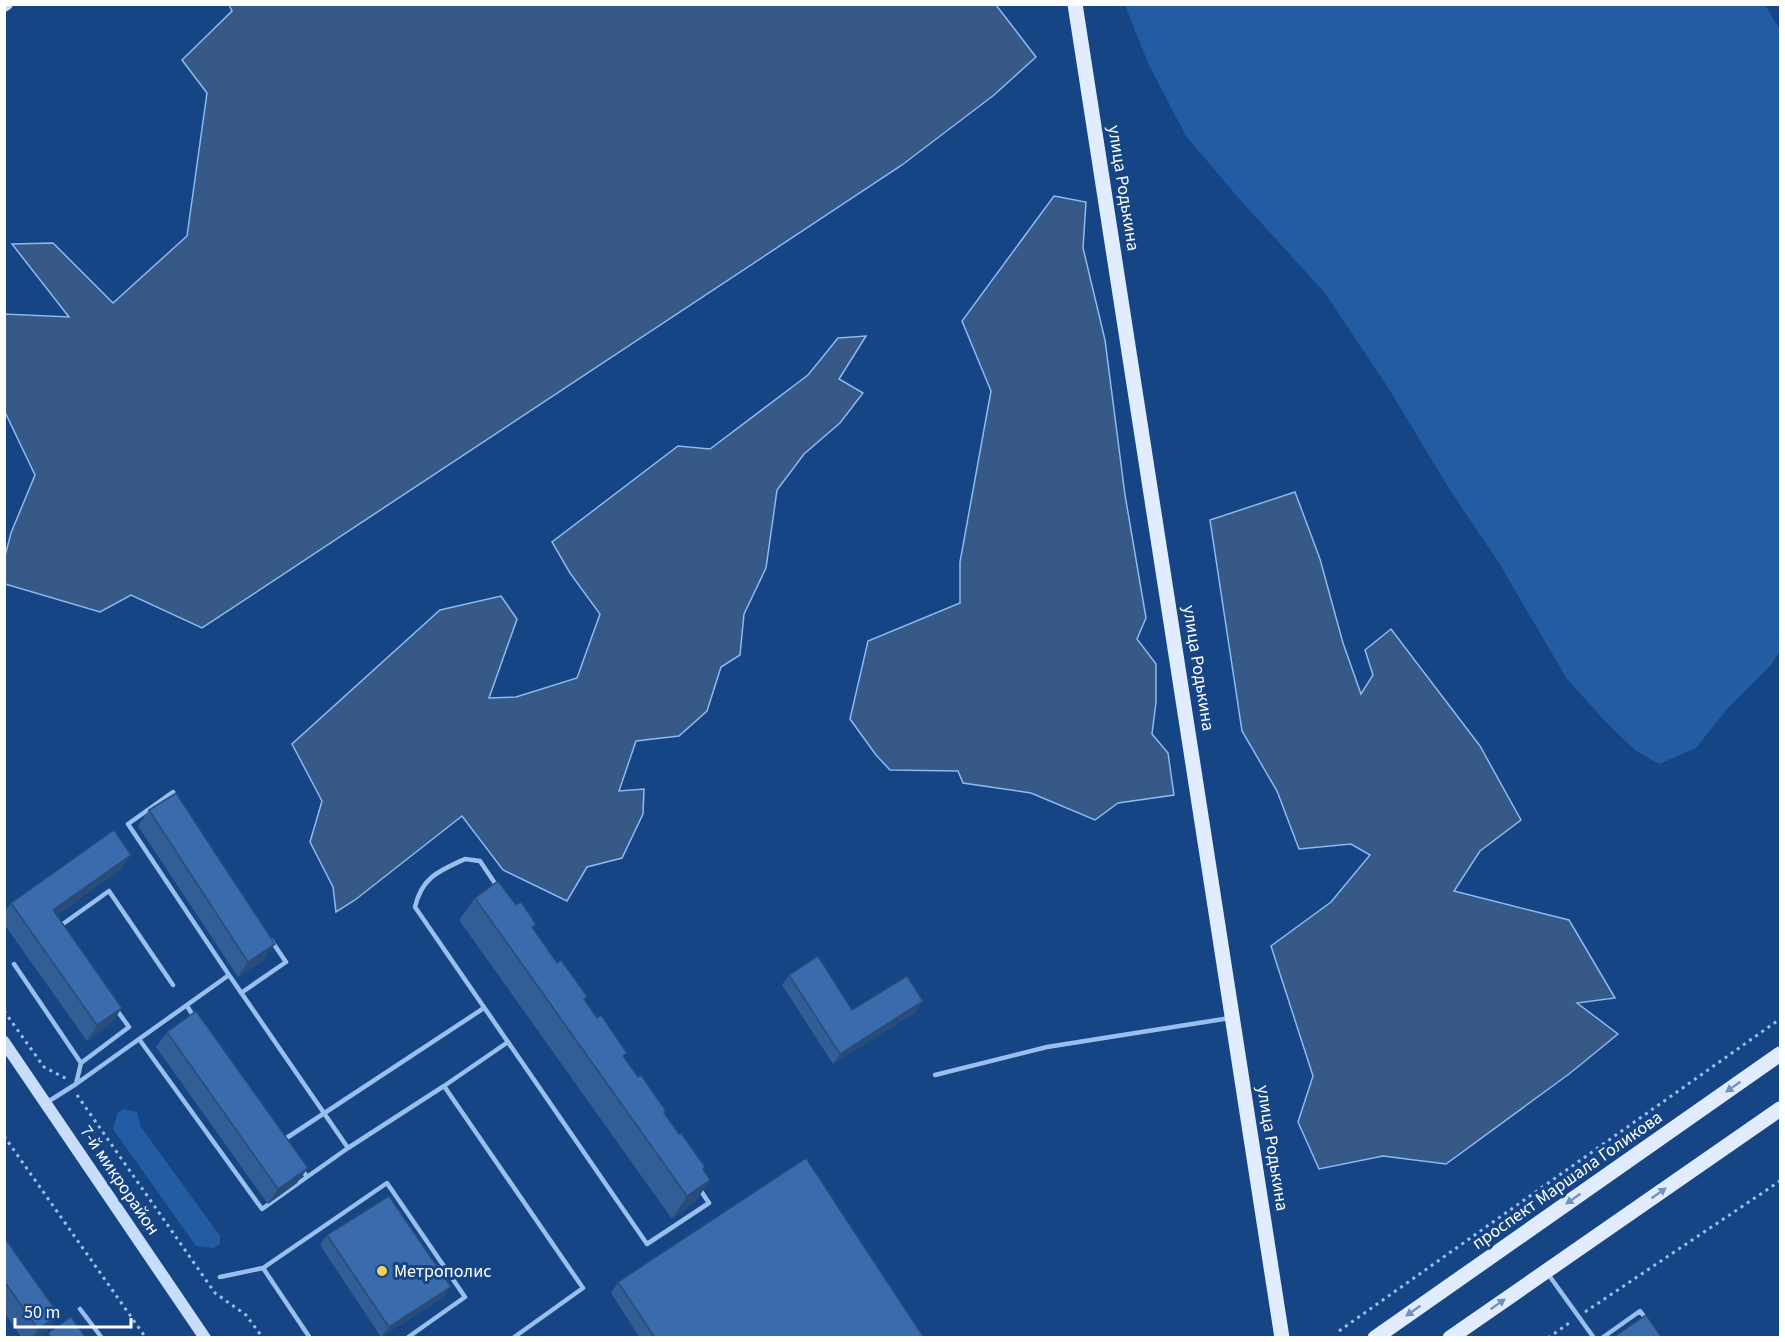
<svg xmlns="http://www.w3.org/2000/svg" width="1785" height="1342" viewBox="0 0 1785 1342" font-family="'Source Sans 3',sans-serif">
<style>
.green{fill:#245ca3}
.water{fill:#365988;stroke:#8cbaf1;stroke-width:1.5}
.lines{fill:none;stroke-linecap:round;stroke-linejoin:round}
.path{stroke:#9abfee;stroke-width:3;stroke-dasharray:3 4.5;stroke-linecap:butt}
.lane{stroke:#9abfee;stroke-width:4.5}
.secondary{stroke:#c7ddfa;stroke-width:12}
.primary{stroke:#e1ecff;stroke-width:15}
.wall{fill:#325d95}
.shaded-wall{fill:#294c79}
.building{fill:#3a6cad;stroke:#294c79;stroke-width:1.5}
.oneway{fill:#7190bc}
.poi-dot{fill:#ffd057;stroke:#164585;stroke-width:2}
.labels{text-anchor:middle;stroke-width:6;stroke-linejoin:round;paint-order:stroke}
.street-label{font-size:18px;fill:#fff;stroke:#164585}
.poi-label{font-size:18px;fill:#fff;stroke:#164585;text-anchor:start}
</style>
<rect width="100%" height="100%" fill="#164585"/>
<!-- green -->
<path class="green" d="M 1125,5 L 1765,5 L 1780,30 L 1780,651 L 1771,665 L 1727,709 L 1696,748 L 1659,764 L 1635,750 L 1606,722 L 1567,679 L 1499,563 L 1450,490 L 1389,389 L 1325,293 L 1236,195 L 1186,136 L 1148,63 Z
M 124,1109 L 137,1112 L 141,1127 L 220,1236 L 220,1244 L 213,1248 L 196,1246 L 113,1129 L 118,1112 Z"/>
<!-- water -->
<path class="water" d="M 229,5 L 996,5 L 1036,57 L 994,95 L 902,165 L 202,628 L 131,595 L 100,612 L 5,584 L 5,556 L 11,533 L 35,475 L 5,412 L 4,314 L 69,317 L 12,244 L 53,243 L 113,303 L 187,236 L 207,93 L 182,60 L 232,11 Z
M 1054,196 L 1086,202 L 1083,248 L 1105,340 L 1125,495 L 1146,618 L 1137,639 L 1156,664 L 1156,702 L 1152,734 L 1168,753 L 1174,795 L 1118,803 L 1095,820 L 1031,793 L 963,783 L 958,771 L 890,770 L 876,755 L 850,719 L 868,641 L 960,603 L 960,562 L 991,391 L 962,321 Z
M 866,336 L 839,379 L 863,393 L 840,423 L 804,454 L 777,490 L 766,568 L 744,614 L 740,655 L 721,667 L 707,711 L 679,736 L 636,741 L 619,791 L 644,789 L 643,814 L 622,858 L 587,867 L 567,901 L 503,870 L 462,816 L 355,900 L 336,912 L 333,887 L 310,842 L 322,801 L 292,744 L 440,610 L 501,596 L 517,619 L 489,698 L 516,697 L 577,678 L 600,614 L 570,573 L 552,542 L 678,446 L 710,449 L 808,375 L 838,338 Z
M 1295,492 L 1320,559 L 1343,643 L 1361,694 L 1373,675 L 1365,650 L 1391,629 L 1480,746 L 1521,820 L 1480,851 L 1454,891 L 1569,920 L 1615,998 L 1577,1003 L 1618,1034 L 1569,1074 L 1446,1164 L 1383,1156 L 1319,1169 L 1298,1122 L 1313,1076 L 1271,946 L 1331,902 L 1370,855 L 1351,844 L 1299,849 L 1277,791 L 1242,731 L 1210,520 Z"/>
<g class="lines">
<!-- path -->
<path class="path" d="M 4,1011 L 44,1067 L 67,1079
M 77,1095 L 215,1293 L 246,1315 L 263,1338
M 4,1136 L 146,1338
M 1585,1312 L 1780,1181
M 1339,1331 L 1780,1019
M 1548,1338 L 1572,1321"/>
<!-- lane -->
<path class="lane" d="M 177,798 L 173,792 L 128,824 L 229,975 L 348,1148 L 307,1177
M 465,859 L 480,861 L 709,1203 L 647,1244 L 415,907 C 422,877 439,871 465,859 Z
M 60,926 L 109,891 L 173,985
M 14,964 L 81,1063
M 241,993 L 286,962 L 271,940
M 187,1006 L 194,1017
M 139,1039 L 262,1209 L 307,1177 L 301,1168
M 508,1042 L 444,1086 L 583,1288 L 513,1338
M 935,1075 L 1047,1047 L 1230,1018
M 76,1084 L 229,975
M 46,1103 L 76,1084 L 81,1063 L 129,1027 L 116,1009
M 282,1141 L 484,1008
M 348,1148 L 444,1086
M 263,1268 L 310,1338
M 1548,1274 L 1594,1338
M 220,1277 L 263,1268 L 387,1183 L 465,1297 L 407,1338
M 80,1309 L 102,1338
M 1602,1338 L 1640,1311 L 1646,1319"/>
<!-- secondary -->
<path class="secondary" d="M 4,6 L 7,4
M 4,1042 L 205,1338"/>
<!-- primary -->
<path class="primary" d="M 1075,4 L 1282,1338
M 1375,1338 L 1780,1054
M 1450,1338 L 1780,1109"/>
</g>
<!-- wall -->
<path class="wall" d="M 149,810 L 264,960 L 238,977 L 138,826 Z
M 131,855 L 120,870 L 56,916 L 111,1024 L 87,1041 L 4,924 L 4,912 L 11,903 Z
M 475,898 L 516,905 L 536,924 L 533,929 L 557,963 L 587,996 L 584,1000 L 638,1077 L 666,1111 L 664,1114 L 710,1180 L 695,1202 L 672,1219 L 459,920 Z
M 789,975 L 852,1010 L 916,1012 L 833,1064 L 782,985 Z
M 167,1032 L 297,1183 L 268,1204 L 156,1047 Z
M 327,1235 L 444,1297 L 381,1337 L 320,1245 Z
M 4,1237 L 48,1330 L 38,1338 L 22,1338 L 4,1312 Z
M 618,1282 L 924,1338 L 640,1338 L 611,1293 Z"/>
<!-- shaded-wall -->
<path class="shaded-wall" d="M 131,855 L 120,870 L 42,926 L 53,910 Z
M 275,944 L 264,960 L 238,977 L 248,962 Z
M 923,1001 L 916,1012 L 833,1064 L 840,1054 Z
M 122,1008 L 111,1024 L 87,1041 L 97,1025 Z
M 308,1168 L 297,1183 L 268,1204 L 278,1189 Z
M 710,1180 L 695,1202 L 672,1219 L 687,1196 Z
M 451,1287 L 444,1297 L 381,1337 L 389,1327 Z
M 59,1315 L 48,1330 L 38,1338 L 32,1338 L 38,1329 Z"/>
<!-- building -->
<path class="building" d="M 176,793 L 275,944 L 248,962 L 149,810 Z
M 114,830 L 131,855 L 53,910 L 122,1008 L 97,1025 L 11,903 Z
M 498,881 L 516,905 L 521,902 L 536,924 L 532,927 L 557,963 L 561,960 L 587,996 L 584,999 L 597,1018 L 601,1015 L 627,1053 L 623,1056 L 638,1077 L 641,1075 L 666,1111 L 664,1113 L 679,1134 L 681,1133 L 705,1167 L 703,1169 L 710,1180 L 687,1196 L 475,898 Z
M 818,956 L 852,1010 L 907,976 L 923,1001 L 840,1054 L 789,975 Z
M 196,1011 L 308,1168 L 278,1189 L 167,1032 Z
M 806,1158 L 924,1338 L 655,1338 L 618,1282 Z
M 389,1196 L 451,1287 L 389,1327 L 327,1235 Z
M 4,1237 L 59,1315 L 38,1329 L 4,1281 Z
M 1646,1315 L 1662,1338 L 1614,1338 L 1614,1337 Z
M 71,1317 L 86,1338 L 51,1338 L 48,1333 Z"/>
<!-- one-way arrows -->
<defs><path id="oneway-solid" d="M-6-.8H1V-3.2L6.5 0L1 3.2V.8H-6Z" transform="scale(1.5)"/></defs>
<g class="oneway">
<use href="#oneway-solid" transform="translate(1733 1087) rotate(145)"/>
<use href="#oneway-solid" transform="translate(1659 1193) rotate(-35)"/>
<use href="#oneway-solid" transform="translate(1573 1199) rotate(145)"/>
<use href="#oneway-solid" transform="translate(1498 1304) rotate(-35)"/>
<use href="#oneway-solid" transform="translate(1413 1311) rotate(145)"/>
</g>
<!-- markers -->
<circle class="poi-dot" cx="382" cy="1271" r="6"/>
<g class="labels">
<!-- street labels -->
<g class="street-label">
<text transform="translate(1124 188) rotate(81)" y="6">улица Родькина</text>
<text transform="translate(1199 668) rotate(81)" y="6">улица Родькина</text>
<text transform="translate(1273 1148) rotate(81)" y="6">улица Родькина</text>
<text transform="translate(120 1180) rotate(56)" y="6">7-й микрорайон</text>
<text transform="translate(1567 1180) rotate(-35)" y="6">проспект Маршала Голикова</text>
</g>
<!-- poi labels -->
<g class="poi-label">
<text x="394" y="1277">Метрополис</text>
</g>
</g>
<!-- border -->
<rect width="1785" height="1342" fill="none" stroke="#ffffff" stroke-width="12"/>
<!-- scale -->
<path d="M15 1318v9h116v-9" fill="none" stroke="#ffffff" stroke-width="3"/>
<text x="24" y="1318" font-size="18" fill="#ffffff" stroke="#164585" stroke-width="4.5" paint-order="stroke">50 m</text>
</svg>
